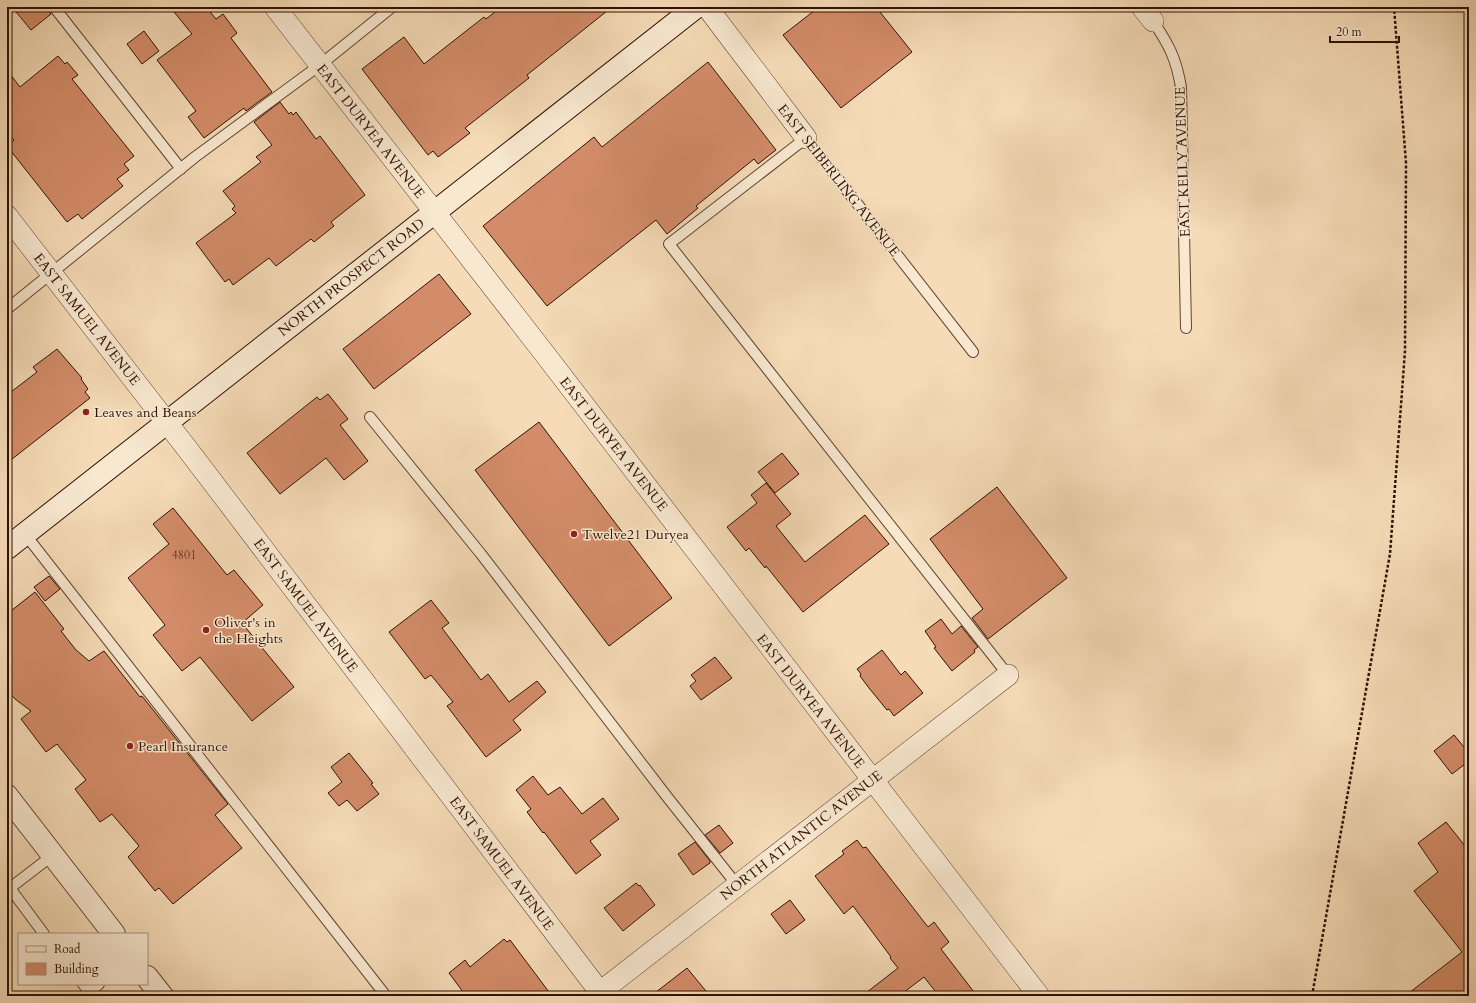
<svg xmlns="http://www.w3.org/2000/svg" width="1476" height="1003" viewBox="0 0 1476 1003" font-family="Cardo,serif">
<style>
.building{fill:#d38c69;stroke:#311103}
.lines{fill:none;stroke-linecap:round;stroke-linejoin:round}
.service-casing{stroke:#624430;stroke-width:12}
.minor-casing{stroke:#624430;stroke-width:22}
.tertiary-casing{stroke:#624430;stroke-width:24}
.secondary-casing{stroke:#311103;stroke-width:24}
.path{stroke:#311103;stroke-width:2.5;stroke-dasharray:3 2;stroke-linecap:butt}
.service{stroke:#f8e8d0;stroke-width:10}
.minor{stroke:#f8e8d0;stroke-width:21}
.tertiary{stroke:#f8e8d0;stroke-width:22}
.secondary{stroke:#f8e8d0;stroke-width:22}
.poi-dot{fill:#8f2418;stroke:#f8e8d0;stroke-width:1.5}
.labels{text-anchor:middle;stroke-width:3;stroke-linejoin:round;paint-order:stroke}
.number-label{font-size:12px;fill:#5a301c}
.street-label{font-size:14px;fill:#311103;stroke:#f8e8d0}
.poi-label{font-size:14px;fill:#311103;stroke:#f8e8d0;text-anchor:start}
</style>
<rect width="100%" height="100%" fill="#f5dbb7"/>
<filter id="stains"><feTurbulence type="fractalNoise" baseFrequency=".005" numOctaves="4"/><feColorMatrix values="0 0 0 0 .2 0 0 0 0 .09 0 0 0 0 .02 0 0 0 .5 -.17"/></filter>
<radialGradient id="worn" r=".72"><stop offset=".6" stop-color="#630" stop-opacity="0"/><stop offset="1" stop-color="#630" stop-opacity=".3"/></radialGradient>
<!-- building -->
<path class="building" d="M 12,7 L 48,7 L 51,14 L 31,30 Z
M 170,7 L 206,7 L 216,19 L 223,14 L 237,33 L 231,38 L 272,92 L 246,111 L 244,108 L 204,138 L 188,117 L 196,111 L 157,60 L 192,34 Z
M 501,7 L 612,7 L 527,75 L 529,78 L 465,128 L 470,133 L 438,157 L 433,151 L 428,155 L 362,69 L 404,37 L 424,64 L 484,17 L 486,19 Z
M 819,7 L 876,7 L 912,52 L 841,108 L 783,35 Z
M 144,31 L 159,51 L 142,64 L 127,44 Z
M 58,56 L 65,64 L 67,62 L 78,75 L 72,79 L 134,156 L 124,164 L 129,170 L 117,179 L 123,186 L 82,219 L 78,214 L 67,222 L 7,146 L 14,140 L 7,131 L 7,70 L 20,87 Z
M 708,62 L 776,150 L 758,164 L 754,159 L 696,206 L 698,208 L 667,234 L 656,220 L 547,306 L 483,226 L 594,137 L 602,147 Z
M 280,102 L 289,114 L 291,112 L 293,115 L 296,112 L 316,139 L 320,136 L 365,195 L 331,222 L 334,226 L 314,242 L 311,239 L 276,266 L 269,258 L 233,285 L 229,279 L 225,282 L 196,243 L 236,213 L 232,209 L 235,206 L 223,191 L 261,162 L 256,157 L 272,145 L 254,122 Z
M 439,274 L 471,314 L 374,389 L 343,349 Z
M 57,349 L 82,378 L 81,379 L 88,389 L 85,392 L 90,398 L 7,463 L 7,395 L 37,372 L 33,367 Z
M 328,394 L 348,419 L 340,425 L 368,461 L 344,480 L 326,458 L 280,494 L 247,453 L 317,397 L 320,400 Z
M 539,422 L 672,598 L 609,646 L 475,470 Z
M 782,453 L 799,474 L 775,493 L 758,472 Z
M 766,483 L 791,514 L 776,526 L 805,562 L 865,515 L 889,544 L 803,612 L 766,566 L 765,568 L 749,548 L 746,551 L 727,527 L 757,503 L 751,495 Z
M 997,487 L 1067,578 L 988,639 L 972,618 L 983,609 L 930,539 Z
M 173,508 L 227,575 L 234,570 L 263,605 L 242,623 L 294,687 L 252,721 L 200,657 L 182,671 L 153,635 L 165,625 L 128,578 L 169,544 L 153,524 Z
M 49,576 L 60,589 L 45,601 L 34,587 Z
M 35,592 L 64,629 L 61,631 L 76,650 L 89,661 L 104,651 L 140,697 L 142,696 L 228,804 L 215,815 L 242,848 L 173,904 L 159,888 L 155,891 L 128,857 L 139,846 L 112,814 L 100,822 L 75,789 L 86,780 L 57,744 L 46,752 L 21,719 L 31,711 L 15,699 L 7,690 L 7,614 Z
M 431,600 L 449,623 L 442,628 L 481,680 L 488,674 L 509,702 L 537,681 L 546,692 L 513,720 L 521,730 L 486,757 L 447,706 L 453,702 L 431,675 L 425,679 L 389,632 Z
M 941,619 L 952,634 L 961,626 L 978,647 L 974,650 L 975,652 L 952,671 L 934,648 L 936,647 L 925,631 Z
M 882,650 L 901,675 L 905,671 L 923,693 L 894,716 L 889,709 L 887,710 L 869,688 L 860,676 L 861,674 L 857,669 Z
M 715,657 L 732,678 L 701,700 L 690,686 L 696,681 L 691,675 Z
M 1454,735 L 1469,753 L 1469,761 L 1452,774 L 1434,751 Z
M 349,753 L 373,783 L 371,784 L 379,794 L 357,811 L 347,800 L 339,806 L 328,793 L 342,782 L 331,767 Z
M 533,776 L 548,795 L 560,787 L 582,814 L 603,798 L 619,819 L 590,841 L 601,855 L 576,874 L 544,832 L 543,833 L 527,812 L 531,809 L 516,790 Z
M 1446,822 L 1469,851 L 1469,996 L 1405,996 L 1462,952 L 1414,891 L 1438,872 L 1418,843 Z
M 719,825 L 733,843 L 720,853 L 705,835 Z
M 857,840 L 863,848 L 866,847 L 928,927 L 934,922 L 949,942 L 941,949 L 977,996 L 939,996 L 924,977 L 899,996 L 862,996 L 898,968 L 890,958 L 891,957 L 853,906 L 844,914 L 815,876 L 844,854 L 842,851 Z
M 695,842 L 710,861 L 710,863 L 693,875 L 678,854 Z
M 636,883 L 639,886 L 640,885 L 655,905 L 623,931 L 604,908 Z
M 790,900 L 805,920 L 786,934 L 771,914 Z
M 504,939 L 507,942 L 510,940 L 552,996 L 466,996 L 449,973 L 465,960 L 470,967 Z
M 687,968 L 710,996 L 651,996 Z"/>
<g class="lines">
<!-- service casing -->
<g class="service-casing">
<path id="service" d="M 54,7 L 181,169
M 1153,21 C 1169,45 1176,58 1181,87 L 1186,328
M 7,309 L 195,157 L 320,65 L 392,7
M 973,352 L 806,138 L 669,244 L 1008,675
M 370,417 L 481,554 L 668,798 L 737,885
M 25,534 L 386,996
M 44,934 L 10,888 L 53,855
M 83,984 L 89,992 L 99,984"/>
</g>
<!-- minor casing -->
<g class="minor-casing">
<path id="minor" d="M 275,7 L 544,353 L 1039,996
M 707,7 L 806,138
M 1142,7 L 1153,21
M 7,216 L 192,455 L 603,996
M 595,996 L 1008,675"/>
</g>
<!-- tertiary casing -->
<g class="tertiary-casing">
<path id="tertiary" d="M 7,796 L 114,934
M 147,977 L 162,996"/>
</g>
<!-- secondary casing -->
<g class="secondary-casing">
<path id="secondary" d="M 7,548 L 696,7"/>
</g>
<!-- path -->
<path class="path" d="M 1312,996 L 1390,554 L 1405,351 L 1406,163 L 1394,7"/>
<!-- service -->
<use href="#service" class="service"/>
<!-- minor -->
<use href="#minor" class="minor"/>
<!-- tertiary -->
<use href="#tertiary" class="tertiary"/>
<!-- secondary -->
<use href="#secondary" class="secondary"/>
</g>
<!-- markers -->
<g class="poi-dot">
<circle cx="86" cy="412" r="4"/>
<circle cx="574" cy="534" r="4"/>
<circle cx="206" cy="630" r="4"/>
<circle cx="130" cy="746" r="4"/>
</g>
<g class="labels">
<!-- number labels -->
<g class="number-label">
<text x="184" y="559">4801</text>
</g>
<!-- street labels -->
<g class="street-label">
<text transform="translate(371 131) rotate(52)" y="5">EAST DURYEA AVENUE</text>
<text transform="translate(1182 162) rotate(-92)" y="5">EAST KELLY AVENUE</text>
<text transform="translate(839 180) rotate(52)" y="5">EAST SEIBERLING AVENUE</text>
<text transform="translate(351 277) rotate(-38)" y="5">NORTH PROSPECT ROAD</text>
<text transform="translate(87 319) rotate(52)" y="5">EAST SAMUEL AVENUE</text>
<text transform="translate(614 444) rotate(52)" y="5">EAST DURYEA AVENUE</text>
<text transform="translate(306 605) rotate(53)" y="5">EAST SAMUEL AVENUE</text>
<text transform="translate(811 701) rotate(52)" y="5">EAST DURYEA AVENUE</text>
<text transform="translate(801 835) rotate(-38)" y="5">NORTH ATLANTIC AVENUE</text>
<text transform="translate(502 863) rotate(53)" y="5">EAST SAMUEL AVENUE</text>
</g>
<!-- poi labels -->
<g class="poi-label">
<text x="94" y="417">Leaves and Beans</text>
<text x="582" y="539">Twelve21 Duryea</text>
<text x="214" y="627">Oliver's in<tspan x="214" dy="16">the Heights</tspan></text>
<text x="138" y="751">Pearl Insurance</text>
</g>
</g>
<!-- margin -->
<rect width="1476" height="1003" fill="none" stroke="#f5dbb7" stroke-width="24"/>
<rect x="8" y="8" width="1460" height="987" fill="none" stroke="#311103" stroke-width="2"/>
<rect x="12" y="12" width="1452" height="979" fill="none" stroke="#311103"/>
<!-- legend -->
<rect x="18" y="933" width="130" height="52" fill="#f8e8d0" stroke="#a8927e"/>
<rect x="26" y="946" width="20" height="6" fill="#f8e8d0" stroke="#a8927e"/>
<text x="54" y="953" font-size="12" fill="#311103">Road</text>
<rect x="26" y="963" width="20" height="12" fill="#d38c69" stroke="#a8927e"/>
<text x="54" y="973" font-size="12" fill="#311103">Building</text>
<!-- scale -->
<path d="M1330 36v6h69v-6" fill="none" stroke="#311103" stroke-width="2"/>
<text x="1336" y="36" font-size="12" fill="#311103" stroke="#f8e8d0" stroke-width="3" paint-order="stroke">20 m</text>
<rect width="100%" height="100%" filter="url(#stains)"/>
<rect width="100%" height="100%" fill="url(#worn)"/>
</svg>
